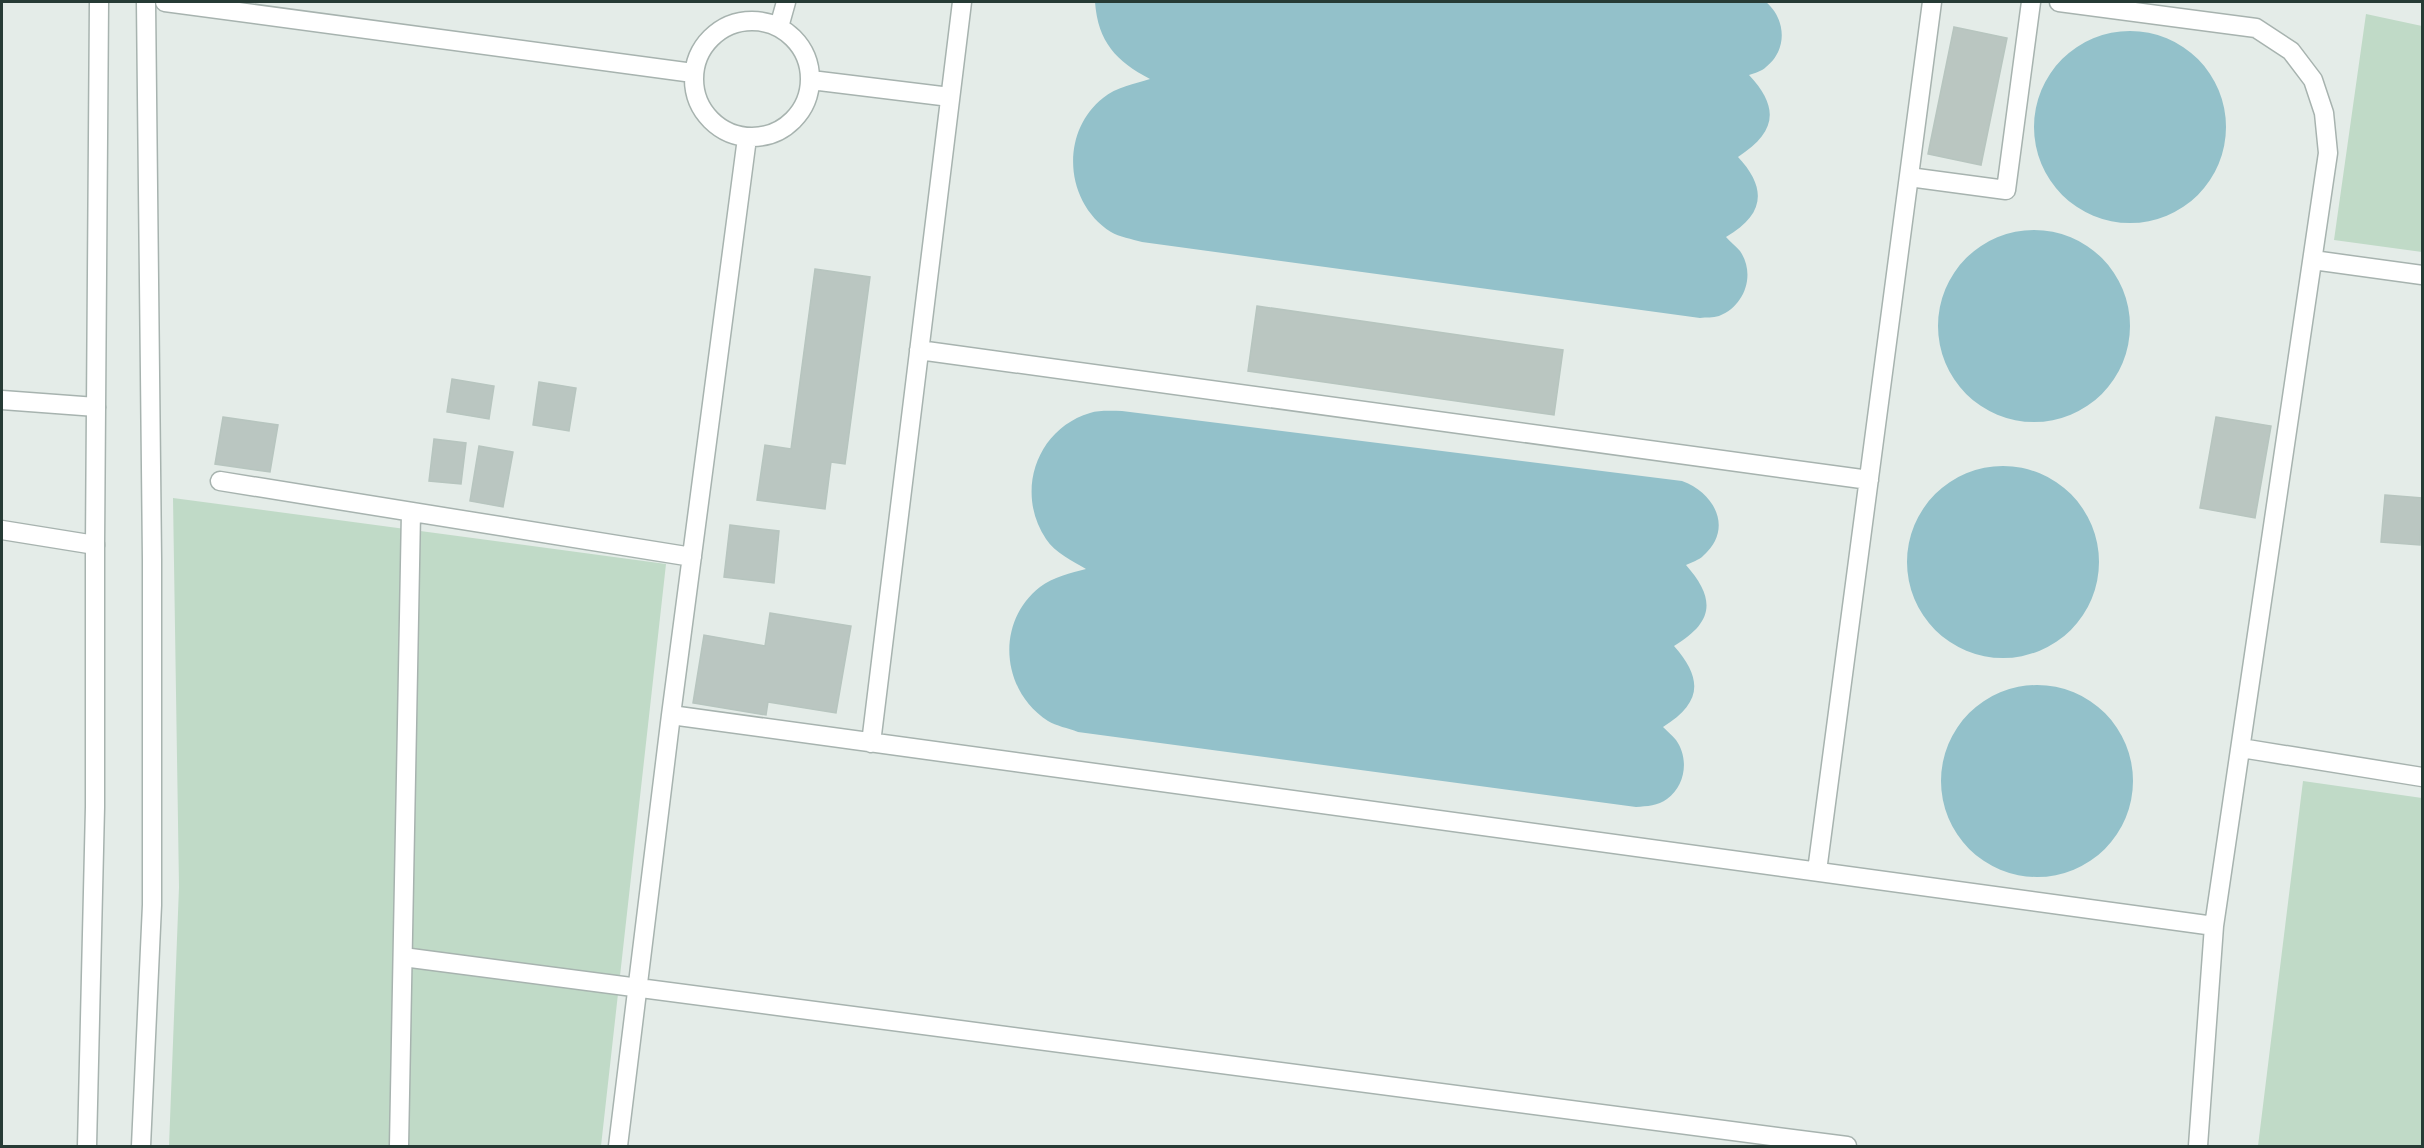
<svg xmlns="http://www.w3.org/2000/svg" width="2424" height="1148" viewBox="0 0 2424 1148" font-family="'Titillium Web',sans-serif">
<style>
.green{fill:#c0dac7}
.water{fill:#93c1ca}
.building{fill:#bac6c1;stroke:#b7c5bf;stroke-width:1.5}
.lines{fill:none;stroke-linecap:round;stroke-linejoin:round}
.service-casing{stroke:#a7b3af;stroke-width:21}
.minor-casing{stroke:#a7b3af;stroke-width:21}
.tertiary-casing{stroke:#a7b3af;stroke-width:21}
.service{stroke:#fff;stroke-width:18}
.minor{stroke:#fff;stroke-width:18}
.tertiary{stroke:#fff;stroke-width:18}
</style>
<rect width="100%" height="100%" fill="#e4ece8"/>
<!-- green -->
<path class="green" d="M 2366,14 L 2422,26 L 2422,252 L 2334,240 Z
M 173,498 L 666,564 L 601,1146 L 169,1146 L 179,887 Z
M 2303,781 L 2422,798 L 2422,1146 L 2258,1146 Z"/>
<!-- water -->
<path class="water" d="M 1095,2 L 1766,2 C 1786,19 1788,50 1766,67 C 1762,71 1755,73 1749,75 C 1781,109 1775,133 1738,157 C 1768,189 1764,215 1726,237 C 1730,242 1736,246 1740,251 C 1756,274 1745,306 1719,316 C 1713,318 1706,317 1700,318 L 1142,242 C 1132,239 1119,237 1111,232 C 1064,202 1060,132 1103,98 C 1116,87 1135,84 1150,79 C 1116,61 1098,42 1095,2 Z
M2034 127a96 96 0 1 1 192 0a96 96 0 1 1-192 0Z
M1938 326a96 96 0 1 1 192 0a96 96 0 1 1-192 0Z
M 1122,411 L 1682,481 C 1715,493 1734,529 1703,556 C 1699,560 1692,562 1686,565 C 1716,599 1714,622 1674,646 C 1704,680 1701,703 1663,727 C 1667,731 1672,735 1676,740 C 1689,758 1686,785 1667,799 C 1658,806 1647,806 1636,807 L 1078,732 C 1068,728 1056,726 1048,721 C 1001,691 995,622 1040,587 C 1053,577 1071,573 1086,569 C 1073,561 1055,553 1046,539 C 1015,493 1036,429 1090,413 C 1099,410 1112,411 1122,411 Z
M1907 562a96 96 0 1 1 192 0a96 96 0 1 1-192 0Z
M1941 781a96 96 0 1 1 192 0a96 96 0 1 1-192 0Z"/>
<!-- building -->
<path class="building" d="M 1954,27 L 2007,38 L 1981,165 L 1928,154 Z
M 815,269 L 870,277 L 845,464 L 831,462 L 825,509 L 757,500 L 765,445 L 791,449 Z
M 1257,306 L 1563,350 L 1554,415 L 1248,371 Z
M 452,379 L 494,386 L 489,419 L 447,412 Z
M 539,382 L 576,388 L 569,431 L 533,425 Z
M 223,417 L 278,425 L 270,472 L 215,464 Z
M 2216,417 L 2271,426 L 2255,518 L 2200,508 Z
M 434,439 L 466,443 L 461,484 L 429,481 Z
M 479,446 L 513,452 L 503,507 L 470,501 Z
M 2385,495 L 2422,498 L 2420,545 L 2381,542 Z
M 730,525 L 779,531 L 774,583 L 724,577 Z
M 770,613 L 851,626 L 836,713 L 768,702 L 766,715 L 693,703 L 704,635 L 765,646 Z"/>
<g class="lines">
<!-- service casing -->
<g class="service-casing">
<path id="service" d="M 165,2 L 693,73
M 2059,2 L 2256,28 L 2291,51 L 2313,80 L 2324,113 L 2328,153 L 2214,926 L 2198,1146
M694 79a58 58 0 1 1 116 0a58 58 0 1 1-116 0Z
M 779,27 L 786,2
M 811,80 L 950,97
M 1909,177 L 2006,190 L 2031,2
M 2313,260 L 2422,275
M 919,350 L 1869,480
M 220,481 L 692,557
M 671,715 L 2214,926
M 871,743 L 962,2
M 2241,748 L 2422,777
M 1817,871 L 1932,2
M 403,957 L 1847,1146
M 399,1146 L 411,512
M 618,1146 L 671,715 L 747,138"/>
</g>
<!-- minor casing -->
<g class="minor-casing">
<path id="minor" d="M 2,400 L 96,407
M 2,530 L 95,545"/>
</g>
<!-- tertiary casing -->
<g class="tertiary-casing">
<path id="tertiary" d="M 87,1146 L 95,807 L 95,545 L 99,2
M 141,1146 L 152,905 L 152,560 L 146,2"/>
</g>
<!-- service -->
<use href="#service" class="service"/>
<!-- minor -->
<use href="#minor" class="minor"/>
<!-- tertiary -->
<use href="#tertiary" class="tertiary"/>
</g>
<!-- border -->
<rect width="2424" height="1148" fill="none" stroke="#263b35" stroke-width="6"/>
</svg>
